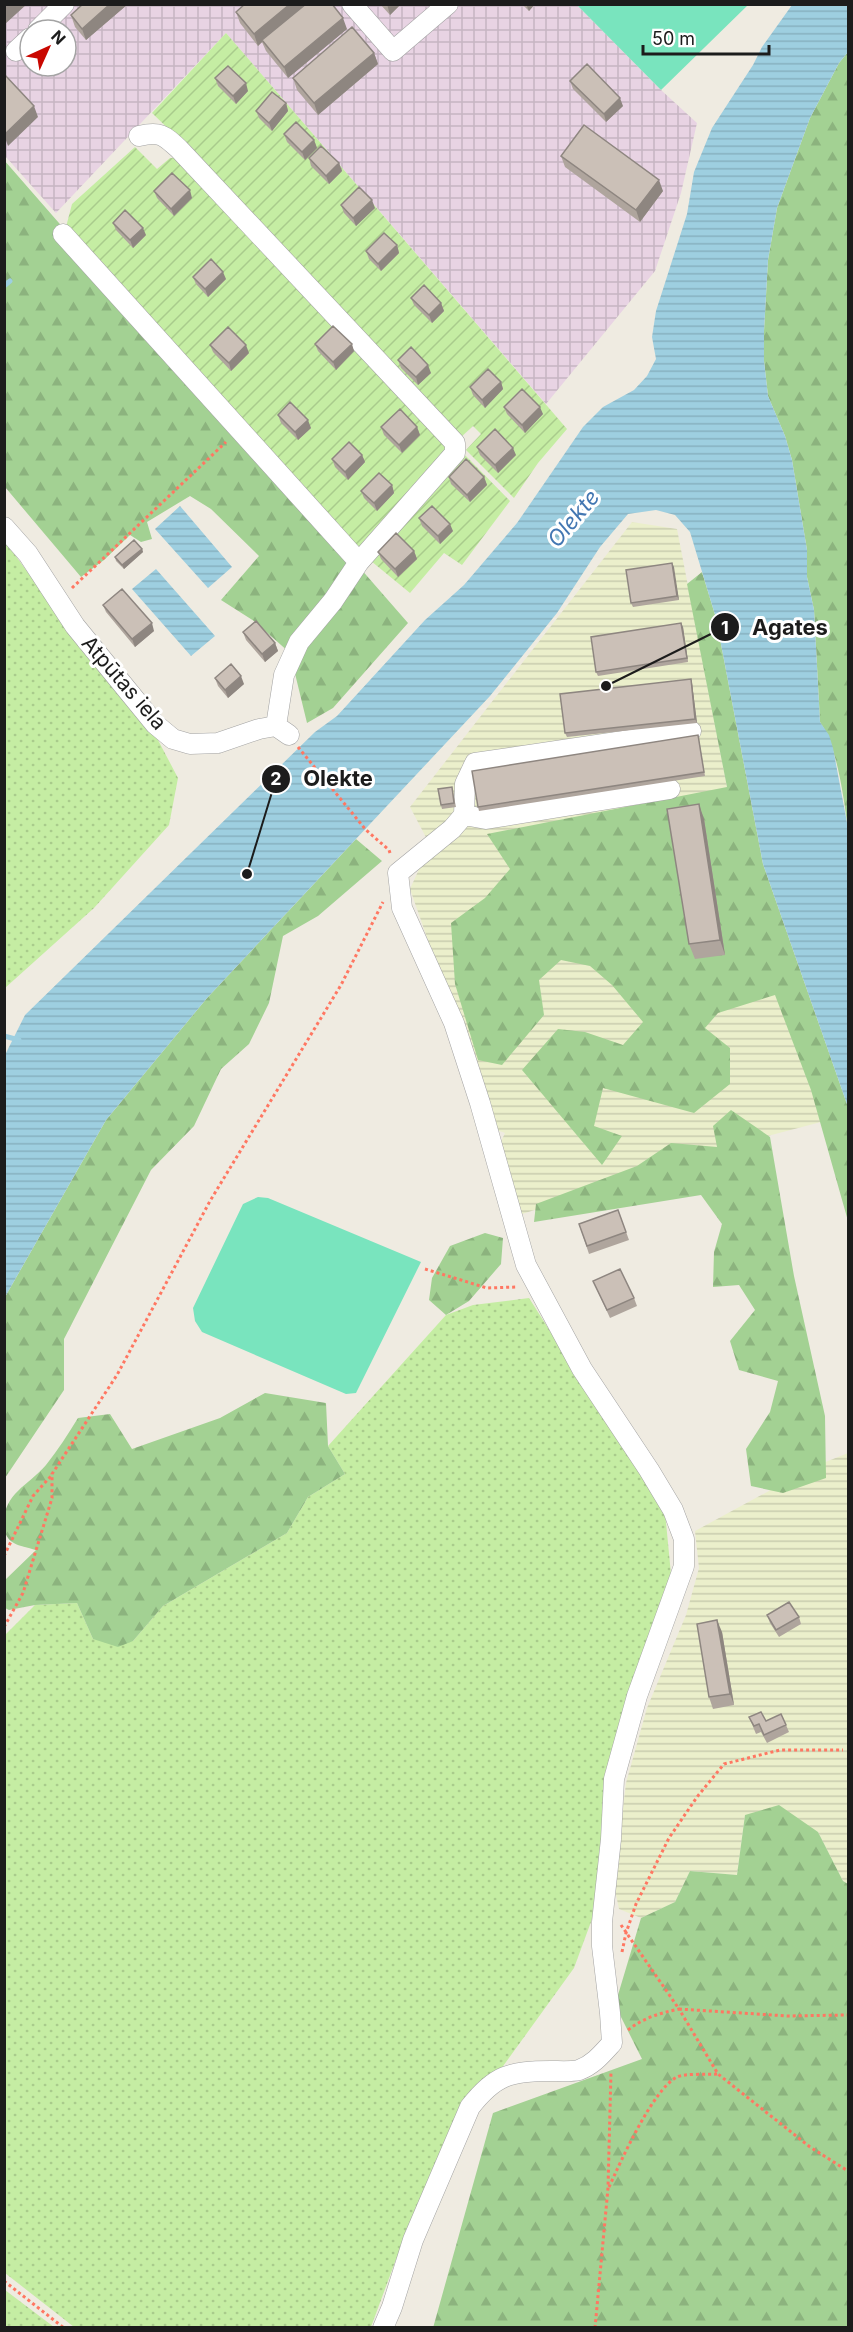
<svg xmlns="http://www.w3.org/2000/svg" width="853" height="2332" viewBox="0 0 853 2332" font-family="Inter,sans-serif">
<style>
.industrial{fill:url(#industrial-grid);fill-rule:evenodd}
.farmland{fill:url(#farmland-rules)}
.grass{fill:url(#grass-dots)}
.forest{fill:url(#forest-firs)}
.garden{fill:url(#garden-furrows)}
.pitch{fill:#79e4be}
.water{fill:url(#water-rules)}
.lines{fill:none;stroke-linecap:round;stroke-linejoin:round}
.stream{stroke:#9ecfe0;stroke-width:5}
.minor-casing{stroke:#a3a3a3;stroke-width:21}
.path{stroke:#ff7762;stroke-width:3;stroke-dasharray:3 3;stroke-linecap:butt}
.minor{stroke:#fff;stroke-width:20}
.wall{fill:#afa59d}
.shaded-wall{fill:#8e8680}
.building{fill:#cbc0b7;stroke:#8e8680;stroke-width:1.5}
.labels{text-anchor:middle;stroke-width:6;stroke-linejoin:round;paint-order:stroke}
.street-label{font-size:21px;fill:#1c1c1c;stroke:#fff}
.water-label{font-size:22px;font-style:italic;fill:#4377b2;stroke:#fff}
.leader{fill:none;stroke:#1c1c1c;stroke-width:2}
.callout-dot{fill:#1c1c1c;stroke:#fff;stroke-width:2}
.mark-label{font-size:18px;text-anchor:middle;font-weight:bold;fill:#fff}
.callout-label{font-size:22px;text-anchor:middle;font-weight:bold;fill:#1c1c1c;stroke:#fff;stroke-width:6;stroke-linejoin:round;paint-order:stroke}
</style>
<defs>
<pattern id="industrial-grid" width="8" height="8" patternUnits="userSpaceOnUse" patternTransform="scale(1.5)"><rect width="8" height="8" fill="#e8d3e3"/><path d="M0 4h8M4 0v8" fill="none" stroke="#c6b5c2"/></pattern>
<pattern id="farmland-rules" width="6" height="5" patternUnits="userSpaceOnUse" patternTransform="scale(1.5)"><rect width="6" height="5" fill="#ebefcb"/><path d="M0 2.5h6" fill="none" stroke="#c9ccae"/></pattern>
<pattern id="grass-dots" width="8" height="8" patternUnits="userSpaceOnUse" patternTransform="scale(1.5)"><rect width="8" height="8" fill="#c5eda3"/><path d="M2 2h.1M6 6h.1" fill="none" stroke="#a9cb8c" stroke-width="1.8" stroke-linecap="round"/></pattern>
<pattern id="forest-firs" width="22" height="20" patternUnits="userSpaceOnUse" patternTransform="scale(1.5)"><rect width="22" height="20" fill="#a3d193"/><path d="M5 1l3.5 6h-7zM16 11l3.5 6h-7z" fill="#8cb37e"/></pattern>
<pattern id="garden-furrows" width="10" height="10" patternUnits="userSpaceOnUse" patternTransform="scale(1.5)"><rect width="10" height="10" fill="#c5eda3"/><path d="M-1 1l2-2M0 10L10 0M9 11l2-2" fill="none" stroke="#a9cb8c"/></pattern>
<pattern id="water-rules" width="6" height="5" patternUnits="userSpaceOnUse" patternTransform="scale(1.5)"><rect width="6" height="5" fill="#9ecfe0"/><path d="M0 2.5h6" fill="none" stroke="#88b1c0"/></pattern>
</defs>
<rect width="100%" height="100%" fill="#efebe1"/>
<!-- industrial -->
<path class="industrial" d="M 4,5 L 577,5 L 661,90 L 697,123 L 681,193 L 655,271 L 546,404 L 226,33 L 56,213 L 5,156 ZM 30,30 L 66,30 L 66,66 L 30,66 Z"/>
<!-- farmland -->
<path class="farmland" d="M 632,522 L 677,529 L 727,787 L 821,1122 L 753,1140 L 519,1215 L 498,1148 L 505,1133 L 494,1129 L 410,889 L 430,845 L 410,807 Z
M 848,1453 L 848,1884 L 843,1881 L 818,1832 L 745,1815 L 737,1875 L 690,1871 L 675,1902 L 641,1918 L 619,1909 L 614,1885 L 626,1783 L 647,1708 L 686,1615 L 699,1568 L 695,1531 L 813,1467 Z"/>
<!-- grass -->
<path class="grass" d="M 4,540 L 78,641 L 149,723 L 178,778 L 169,825 L 94,908 L 5,988 Z
M 529,1298 L 665,1512 L 671,1574 L 605,1774 L 602,1892 L 574,1968 L 449,2141 L 395,2262 L 371,2327 L 74,2327 L 5,2273 L 4,1636 L 35,1605 L 77,1603 L 93,1639 L 133,1641 L 163,1606 L 287,1533 L 308,1497 L 345,1474 L 328,1446 L 446,1315 L 473,1305 Z
M 4,2290 L 5,2290 L 54,2327 L 5,2327 Z"/>
<!-- forest -->
<path class="forest" d="M 848,52 L 848,828 C 843,795 838,749 820,722 L 814,610 L 807,577 L 807,550 L 792,460 L 785,436 L 768,396 L 764,361 L 764,331 L 768,260 L 777,208 L 810,118 L 839,63 Z
M 4,160 L 408,623 L 333,708 L 307,723 L 290,653 L 254,621 L 221,600 L 259,556 L 211,509 L 190,496 L 147,522 L 152,539 L 141,542 L 130,535 L 104,560 L 81,577 L 5,487 Z
M 702,572 L 716,618 L 763,864 L 848,1107 L 848,1221 L 811,1090 L 775,995 L 718,1013 L 705,1028 L 730,1048 L 730,1084 L 694,1113 L 603,1088 L 594,1126 L 622,1136 L 602,1165 L 522,1070 L 558,1029 L 585,1032 L 623,1045 L 643,1022 L 612,985 L 590,966 L 561,960 L 539,980 L 544,1015 L 502,1065 L 478,1060 L 455,984 L 451,923 L 485,898 L 510,869 L 487,834 L 727,787 L 687,584 Z
M 356,839 L 382,861 L 318,916 L 283,936 L 269,1003 L 249,1044 L 221,1069 L 194,1126 L 151,1170 L 64,1339 L 64,1390 L 5,1478 L 5,1297 L 106,1120 L 207,998 Z
M 731,1110 L 770,1137 L 794,1276 L 825,1416 L 826,1478 L 783,1493 L 751,1486 L 746,1449 L 770,1412 L 778,1381 L 739,1370 L 730,1341 L 755,1310 L 739,1285 L 713,1287 L 714,1252 L 722,1224 L 701,1195 L 534,1222 L 536,1204 L 637,1166 L 671,1143 L 717,1147 L 713,1126 Z
M 485,1233 L 503,1238 L 501,1264 L 469,1301 L 446,1315 L 429,1300 L 432,1278 L 450,1246 Z
M 265,1393 L 326,1403 L 328,1446 L 345,1474 L 308,1497 L 287,1533 L 163,1606 L 133,1641 L 118,1647 L 93,1639 L 77,1603 L 35,1605 L 9,1610 L 5,1608 L 5,1580 L 36,1550 C 19,1545 4,1545 4,1523 C 4,1493 28,1486 46,1465 C 58,1450 68,1434 78,1418 L 110,1414 L 132,1449 L 220,1418 Z
M 779,1805 L 818,1832 L 843,1881 L 848,1884 L 848,2327 L 433,2328 L 493,2113 L 642,2059 L 615,2005 L 641,1918 L 675,1902 L 690,1871 L 737,1875 L 745,1815 Z"/>
<!-- garden -->
<path class="garden" d="M 226,33 L 567,429 L 538,463 L 514,498 L 466,450 L 481,434 L 473,426 L 460,438 L 184,144 L 152,113 Z
M 135,147 L 157,169 L 170,158 L 176,158 L 449,448 L 360,552 L 66,227 L 72,204 Z
M 462,452 L 510,501 L 462,565 L 444,553 L 410,593 L 371,561 Z"/>
<!-- pitch -->
<path class="pitch" d="M 577,5 L 748,5 L 661,90 Z
M 258,1197 L 268,1198 L 421,1262 L 356,1393 L 346,1394 L 202,1332 L 195,1321 L 193,1308 L 243,1204 Z"/>
<!-- water -->
<path class="water" d="M 792,5 L 848,5 L 848,52 L 839,63 L 810,118 L 777,208 L 768,260 L 764,331 L 764,361 L 768,396 L 785,436 L 792,460 L 807,550 L 807,577 L 814,610 L 820,722 L 829,735 L 833,748 L 848,828 L 848,1107 L 763,864 L 716,618 L 690,532 L 675,515 L 656,510 L 628,514 L 600,547 L 557,613 L 490,696 L 207,998 L 106,1120 L 5,1297 L 5,1055 L 25,1015 L 315,732 L 337,716 L 425,620 L 464,585 L 517,523 L 583,427 L 603,407 L 634,390 L 647,376 L 656,359 L 652,337 L 656,311 L 687,214 L 694,172 L 712,128 L 753,65 L 762,47 Z
M 180,506 L 232,567 L 208,588 L 155,529 Z
M 156,569 L 215,636 L 191,656 L 132,589 Z"/>
<g class="lines">
<!-- stream -->
<path class="stream" d="M 4,286 L 10,281
M 4,1036 L 19,1040"/>
<!-- minor casing -->
<g class="minor-casing">
<path id="minor" d="M 352,4 L 393,51 L 448,4
M 38,30 L 64,4
M 16,51 L 30,38
M 139,136 C 160,131 164,135 179,149 L 455,443 L 455,453 L 359,562 L 333,601 L 299,642 L 284,675 L 276,726
M 63,234 L 359,562
M 4,527 L 28,554 L 75,626 L 155,724 L 173,739 L 190,744 L 218,743 L 259,729 L 276,726 L 289,735
M 464,815 L 465,784 L 475,763 L 691,731
M 383,2328 L 392,2307 L 413,2240 L 470,2107 C 495,2075 510,2071 551,2071 C 559,2071 571,2072 579,2070 C 593,2065 602,2054 612,2043 L 610,2013 L 602,1946 L 602,1922 L 611,1839 L 614,1779 L 637,1696 L 684,1566 L 684,1539 L 673,1510 L 649,1470 L 582,1369 L 526,1265 L 480,1103 L 454,1023 L 402,908 L 398,873 L 452,829 L 464,815 L 486,819 L 670,789"/>
</g>
<!-- path -->
<path class="path" d="M 72,588 L 226,442
M 298,747 L 366,830 L 389,850 L 391,856
M 425,1269 L 487,1288 L 517,1287
M 4,1556 L 33,1496 L 51,1476
M 4,1627 L 23,1593 L 52,1498 L 52,1474 L 117,1375 L 210,1201 L 341,985 L 383,902
M 621,1925 L 679,2009 L 788,2016 L 848,2015
M 622,1952 L 626,1933 L 636,1904 L 669,1838 L 697,1797 L 724,1764 L 780,1750 L 843,1750
M 628,2030 C 643,2018 660,2013 679,2009 L 718,2074 L 810,2147 L 848,2171
M 609,2187 C 621,2161 653,2089 677,2077 C 685,2073 708,2075 718,2074
M 4,2281 L 64,2328
M 595,2328 L 608,2188 L 611,2071"/>
<!-- minor -->
<use href="#minor" class="minor"/>
</g>
<!-- wall -->
<path class="wall" d="M 83,4 L 128,4 L 86,40 L 75,27 L 71,15 Z
M 380,4 L 401,4 L 390,15 Z
M 522,4 L 535,4 L 529,11 Z
M 236,12 L 347,29 L 288,78 L 266,51 L 262,42 L 258,46 L 240,23 Z
M 374,53 L 378,64 L 318,115 L 297,90 L 293,78 Z
M 215,78 L 248,91 L 236,104 L 218,86 Z
M 570,81 L 623,106 L 606,122 L 573,89 Z
M 286,103 L 288,111 L 272,131 L 259,118 L 256,111 Z
M 284,134 L 314,140 L 317,148 L 305,160 L 287,142 Z
M 561,156 L 663,191 L 640,222 L 565,167 Z
M 309,158 L 339,163 L 342,171 L 329,184 L 311,166 Z
M 154,191 L 192,198 L 174,216 L 157,198 Z
M 341,205 L 375,208 L 356,226 L 344,213 Z
M 113,223 L 146,235 L 133,248 L 116,230 Z
M 397,245 L 399,253 L 381,271 L 369,259 L 366,251 Z
M 193,277 L 226,279 L 208,297 L 196,284 Z
M 411,298 L 441,303 L 444,311 L 432,323 L 414,305 Z
M 315,344 L 354,351 L 336,370 L 318,351 Z
M 210,345 L 249,353 L 231,371 L 213,352 Z
M 398,360 L 431,373 L 418,385 L 401,368 Z
M 501,382 L 503,389 L 485,408 L 473,395 L 470,387 Z
M 504,407 L 543,414 L 525,433 L 507,414 Z
M 278,415 L 311,428 L 298,440 L 281,423 Z
M 381,427 L 417,427 L 420,435 L 402,453 L 384,435 Z
M 477,447 L 516,455 L 498,473 L 480,455 Z
M 362,455 L 365,462 L 348,480 L 335,467 L 332,459 Z
M 449,477 L 484,477 L 487,485 L 470,502 L 451,484 Z
M 392,485 L 394,493 L 377,511 L 364,498 L 361,491 Z
M 419,518 L 453,531 L 440,544 L 422,526 Z
M 142,549 L 143,552 L 124,569 L 116,561 L 115,557 Z
M 414,551 L 417,559 L 398,577 L 381,559 L 378,552 Z
M 672,563 L 679,600 L 633,607 L 631,603 Z
M 103,605 L 154,631 L 135,647 L 106,612 Z
M 683,627 L 688,662 L 598,676 L 596,672 Z
M 243,632 L 275,643 L 278,651 L 265,662 L 246,640 Z
M 215,678 L 244,684 L 228,698 L 218,686 Z
M 691,679 L 692,683 L 697,723 L 567,737 L 565,733 Z
M 699,739 L 705,776 L 479,811 L 478,807 Z
M 452,787 L 456,807 L 442,809 L 441,805 Z
M 704,819 L 725,955 L 695,959 L 689,944 Z
M 618,1210 L 629,1240 L 589,1254 L 579,1224 Z
M 593,1281 L 634,1298 L 637,1306 L 610,1318 Z
M 767,1615 L 799,1617 L 801,1624 L 779,1637 L 770,1623 Z
M 722,1632 L 734,1705 L 713,1709 L 709,1697 Z
M 749,1717 L 786,1725 L 789,1732 L 767,1743 L 761,1732 L 756,1734 Z"/>
<!-- shaded-wall -->
<path class="shaded-wall" d="M 5,4 L 27,4 L 4,25 Z
M 110,4 L 128,4 L 86,40 L 82,29 Z
M 290,4 L 308,4 L 262,40 L 262,42 L 258,46 L 254,34 Z
M 387,4 L 401,4 L 390,15 Z
M 526,4 L 535,4 L 529,11 Z
M 343,18 L 347,29 L 288,78 L 284,67 Z
M 374,53 L 378,64 L 318,115 L 314,103 Z
M 246,83 L 248,91 L 236,104 L 233,96 Z
M 620,98 L 623,106 L 606,122 L 604,114 Z
M 286,103 L 288,111 L 272,131 L 269,123 Z
M 34,106 L 38,117 L 8,146 L 4,135 Z
M 314,140 L 317,148 L 305,160 L 302,152 Z
M 339,163 L 342,171 L 329,184 L 326,176 Z
M 659,180 L 663,191 L 640,222 L 636,210 Z
M 190,190 L 192,198 L 174,216 L 171,209 Z
M 372,200 L 375,208 L 356,226 L 353,218 Z
M 143,228 L 146,235 L 133,248 L 130,240 Z
M 397,245 L 399,253 L 381,271 L 378,264 Z
M 223,272 L 226,279 L 208,297 L 205,289 Z
M 441,303 L 444,311 L 432,323 L 429,315 Z
M 352,344 L 354,351 L 336,370 L 333,362 Z
M 246,345 L 249,353 L 231,371 L 229,363 Z
M 428,365 L 431,373 L 418,385 L 416,377 Z
M 501,382 L 503,389 L 485,408 L 482,400 Z
M 540,407 L 543,414 L 525,433 L 522,425 Z
M 308,420 L 311,428 L 298,440 L 295,432 Z
M 417,427 L 420,435 L 402,453 L 399,445 Z
M 513,448 L 516,455 L 498,473 L 495,465 Z
M 362,455 L 365,462 L 348,480 L 345,472 Z
M 484,477 L 487,485 L 470,502 L 467,495 Z
M 392,485 L 394,493 L 377,511 L 374,503 Z
M 450,524 L 453,531 L 440,544 L 438,536 Z
M 142,549 L 143,552 L 124,569 L 122,565 Z
M 414,551 L 417,559 L 398,577 L 395,569 Z
M 672,563 L 674,567 L 679,600 L 677,596 Z
M 152,623 L 154,631 L 135,647 L 132,639 Z
M 681,623 L 683,627 L 688,662 L 687,658 Z
M 275,643 L 278,651 L 265,662 L 262,654 Z
M 241,676 L 244,684 L 228,698 L 225,690 Z
M 691,679 L 692,683 L 697,723 L 695,719 Z
M 699,804 L 704,819 L 725,955 L 720,940 Z
M 717,1620 L 722,1632 L 734,1705 L 730,1694 Z"/>
<!-- building -->
<path class="building" d="M 83,4 L 110,4 L 82,29 L 71,15 Z
M 245,4 L 290,4 L 254,34 L 236,12 Z
M 306,4 L 332,4 L 343,18 L 284,67 L 262,40 Z
M 352,27 L 374,53 L 314,103 L 293,78 Z
M 587,64 L 620,98 L 604,114 L 570,81 Z
M 228,66 L 246,83 L 233,96 L 215,78 Z
M 4,74 L 34,106 L 4,135 Z
M 272,92 L 286,103 L 269,123 L 256,111 Z
M 296,122 L 314,140 L 302,152 L 284,134 Z
M 584,125 L 659,180 L 636,210 L 561,156 Z
M 321,146 L 339,163 L 326,176 L 309,158 Z
M 172,173 L 190,190 L 171,209 L 154,191 Z
M 359,187 L 372,200 L 353,218 L 341,205 Z
M 125,210 L 143,228 L 130,240 L 113,223 Z
M 384,233 L 397,245 L 378,264 L 366,251 Z
M 211,259 L 223,272 L 205,289 L 193,277 Z
M 424,285 L 441,303 L 429,315 L 411,298 Z
M 333,326 L 352,344 L 333,362 L 315,344 Z
M 228,327 L 246,345 L 229,363 L 210,345 Z
M 411,347 L 428,365 L 416,377 L 398,360 Z
M 488,369 L 501,382 L 482,400 L 470,387 Z
M 522,389 L 540,407 L 522,425 L 504,407 Z
M 290,402 L 308,420 L 295,432 L 278,415 Z
M 400,409 L 417,427 L 399,445 L 381,427 Z
M 495,429 L 513,448 L 495,465 L 477,447 Z
M 349,442 L 362,455 L 345,472 L 332,459 Z
M 466,459 L 484,477 L 467,495 L 449,477 Z
M 379,473 L 392,485 L 374,503 L 361,491 Z
M 432,506 L 450,524 L 438,536 L 419,518 Z
M 396,533 L 414,551 L 395,569 L 378,552 Z
M 134,540 L 142,549 L 122,565 L 115,557 Z
M 672,563 L 677,596 L 631,603 L 626,570 Z
M 122,589 L 152,623 L 132,639 L 103,605 Z
M 256,621 L 275,643 L 262,654 L 243,632 Z
M 681,623 L 687,658 L 596,672 L 591,637 Z
M 231,664 L 241,676 L 225,690 L 215,678 Z
M 691,679 L 695,719 L 565,733 L 560,694 Z
M 698,735 L 704,772 L 478,807 L 472,771 Z
M 452,787 L 454,803 L 441,805 L 438,789 Z
M 699,804 L 720,940 L 689,944 L 667,809 Z
M 618,1210 L 626,1232 L 587,1246 L 579,1224 Z
M 620,1269 L 634,1298 L 607,1310 L 593,1281 Z
M 789,1602 L 799,1617 L 776,1630 L 767,1615 Z
M 717,1620 L 730,1694 L 709,1697 L 697,1624 Z
M 761,1712 L 766,1721 L 781,1714 L 786,1725 L 764,1735 L 759,1724 L 754,1726 L 749,1717 Z"/>
<g class="labels">
<!-- street labels -->
<g class="street-label">
<text transform="translate(124 683) rotate(49)" y="7">Atpūtas iela</text>
</g>
<!-- water labels -->
<g class="water-label">
<text transform="translate(573 518) rotate(-50)" y="8">Olekte</text>
</g>
</g>
<!-- callouts -->
<path class="leader" d="M606 686L725 627M247 874L276 779"/>
<g class="callout-dot">
<circle cx="606" cy="686" r="6"/>
<circle cx="247" cy="874" r="6"/>
<circle cx="725" cy="627" r="15"/>
<circle cx="276" cy="779" r="15"/>
</g>
<g class="mark-label">
<text x="725" y="634">1</text>
<text x="276" y="785">2</text>
</g>
<g class="callout-label">
<text x="790" y="635">Agates</text>
<text x="338" y="786">Olekte</text>
</g>
<!-- border -->
<rect width="853" height="2332" fill="none" stroke="#1c1c1c" stroke-width="12"/>
<!-- north arrow -->
<g transform="translate(48 48) rotate(45)"><circle r="28" fill="#ffffff" stroke="#a4a4a4" stroke-width="1.5"/>
<path d="M0-4.5L10 22L0 15L-10 22Z" fill="#c90700"/>
<text y="-9" font-size="16" font-weight="bold" text-anchor="middle" fill="#1c1c1c">N</text>
</g>
<!-- scale -->
<path d="M643 45v9h126v-9" fill="none" stroke="#1c1c1c" stroke-width="3"/>
<text x="652" y="45" font-size="18" fill="#1c1c1c" stroke="#ffffff" stroke-width="4.5" paint-order="stroke">50 m</text>
</svg>
